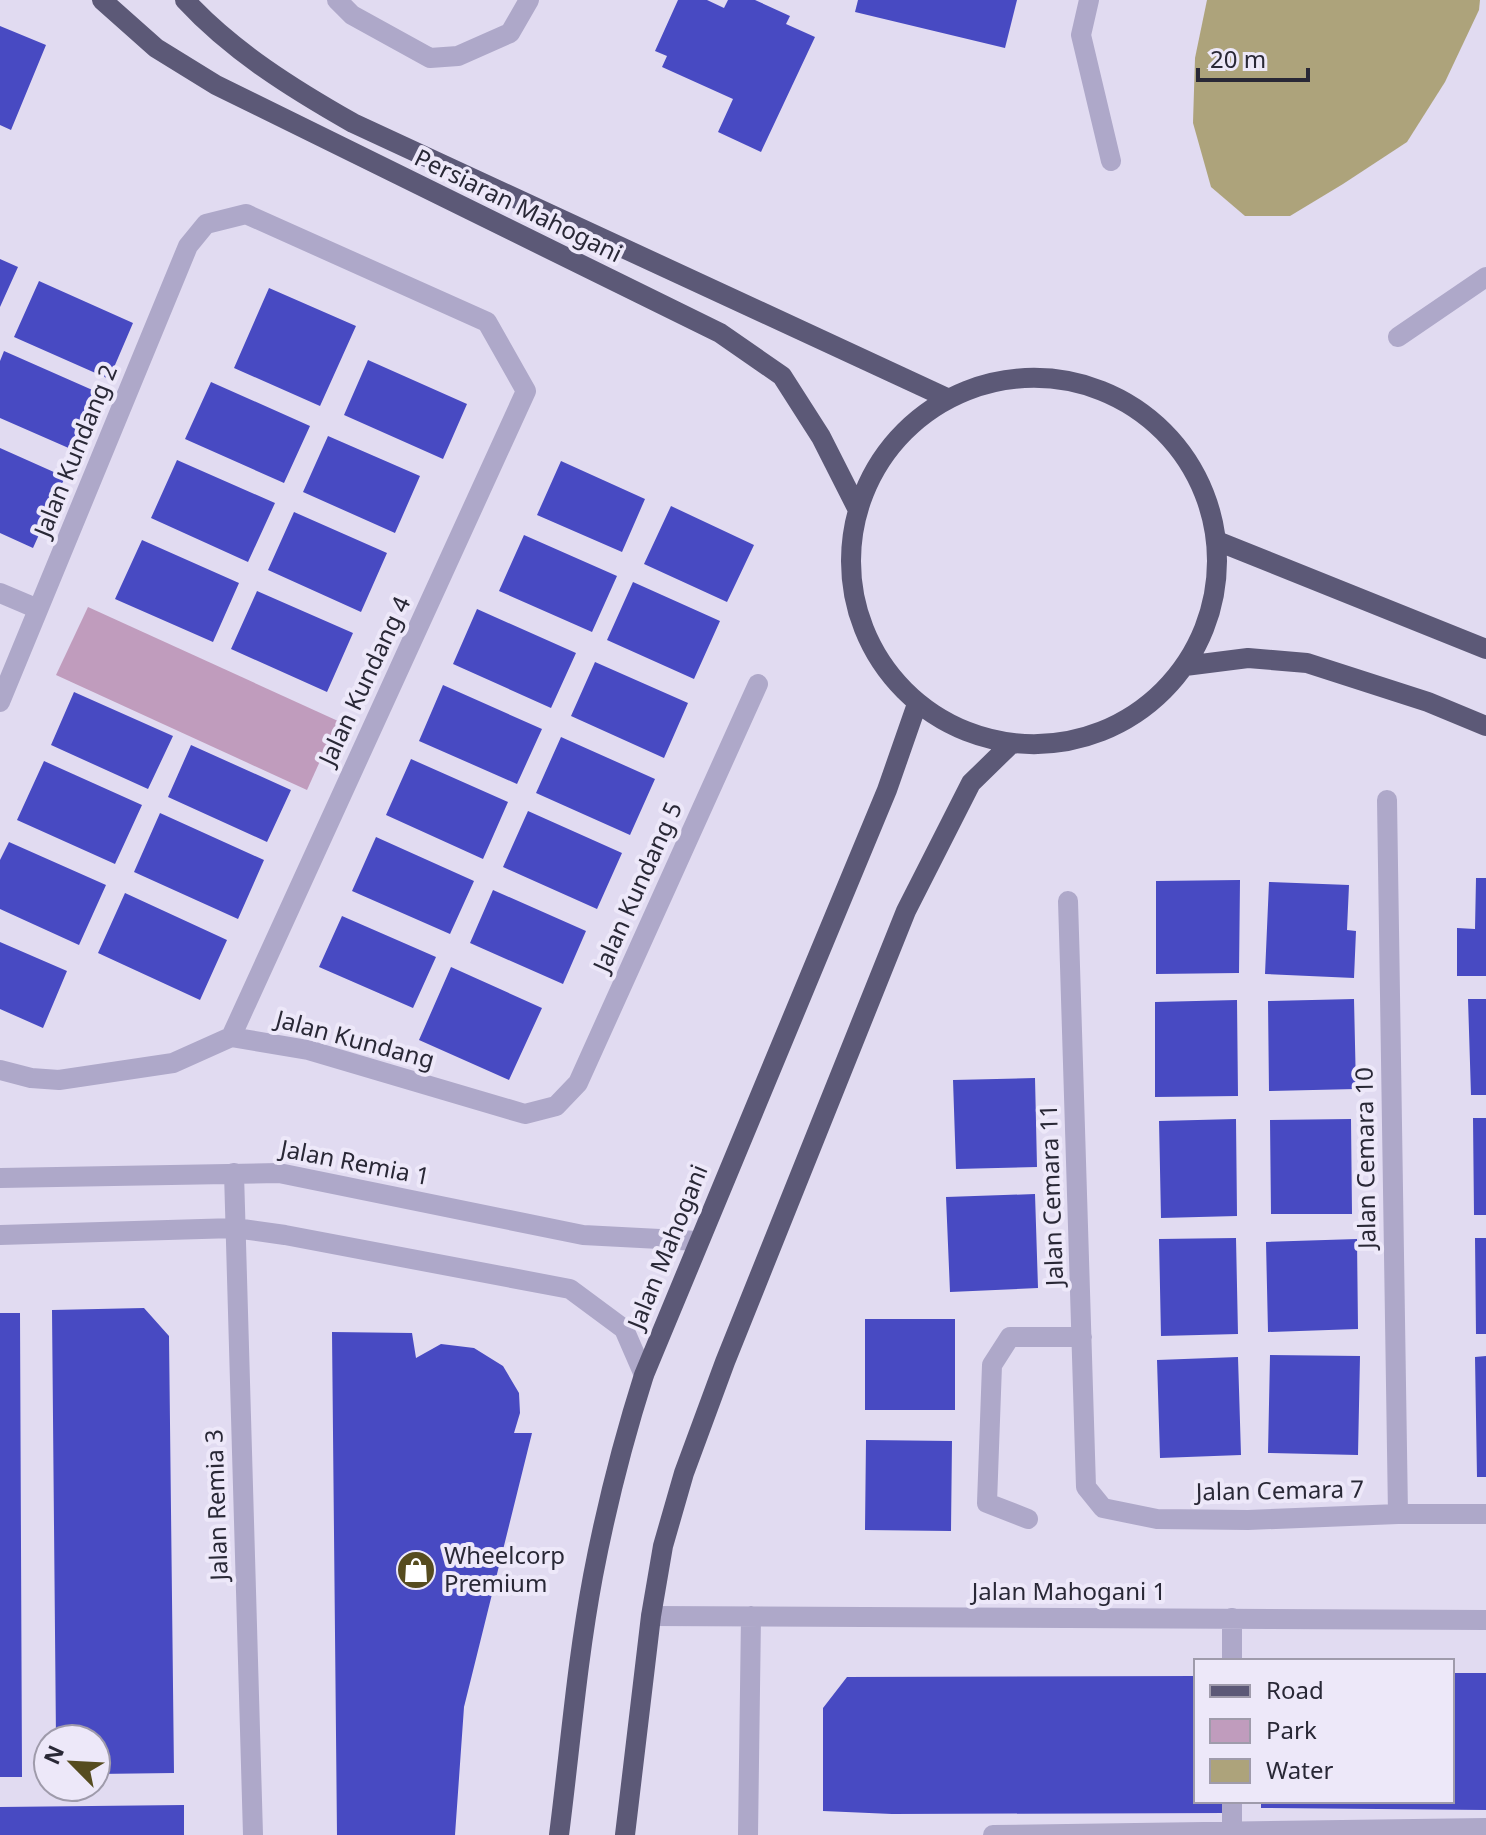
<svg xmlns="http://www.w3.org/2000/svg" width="1486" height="1835" viewBox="0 0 1486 1835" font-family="'Noto Sans',sans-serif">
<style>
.green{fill:#c09cbd}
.water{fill:#ada37b}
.building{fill:#484ac2}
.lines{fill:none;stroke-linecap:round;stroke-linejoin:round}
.minor{stroke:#aea8c9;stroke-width:20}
.major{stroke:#5c5977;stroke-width:20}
.labels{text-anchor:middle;stroke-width:8;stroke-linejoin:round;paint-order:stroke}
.street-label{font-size:24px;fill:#292836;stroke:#ede8f9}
.poi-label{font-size:24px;fill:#292836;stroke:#ede8f9;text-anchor:start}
</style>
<rect width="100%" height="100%" fill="#e1dbf1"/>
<!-- green -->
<path class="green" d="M 88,607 L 338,721 L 307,790 L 56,675 Z"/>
<!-- water -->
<path class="water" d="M 1207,0 L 1480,0 L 1479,10 L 1445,82 L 1407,142 L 1343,184 L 1290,216 L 1245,216 L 1211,187 L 1193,123 L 1195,58 Z"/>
<!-- building -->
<path class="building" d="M 678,0 L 707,0 L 724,8 L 728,0 L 755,0 L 790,16 L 786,24 L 815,37 L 761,152 L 718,132 L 733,99 L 662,67 L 667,56 L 655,51 Z
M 858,0 L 1017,0 L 1005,48 L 855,12 Z
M 0,26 L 46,45 L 11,130 L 0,125 Z
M 0,259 L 18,267 L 0,307 Z
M 39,281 L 133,323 L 109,379 L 14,337 Z
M 269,288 L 356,326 L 320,406 L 234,368 Z
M 4,351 L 106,396 L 80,453 L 0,418 L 0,361 Z
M 368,360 L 467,404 L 443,459 L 344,415 Z
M 211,382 L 310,426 L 284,483 L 185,439 Z
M 328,436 L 420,476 L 395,533 L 303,492 Z
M 0,448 L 65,477 L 33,548 L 0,533 Z
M 177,460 L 275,503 L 248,562 L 151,518 Z
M 561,461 L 645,499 L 622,552 L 537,515 Z
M 671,506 L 754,545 L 727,602 L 644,564 Z
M 294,512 L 387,553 L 361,612 L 268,570 Z
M 524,535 L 617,576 L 592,632 L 499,591 Z
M 142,540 L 239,583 L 213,642 L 115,599 Z
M 633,582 L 720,621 L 694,679 L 607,640 Z
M 257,591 L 353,633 L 327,692 L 231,649 Z
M 477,609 L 576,653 L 551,708 L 453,664 Z
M 595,662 L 688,703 L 664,758 L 571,716 Z
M 443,685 L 542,729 L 517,784 L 419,741 Z
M 74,692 L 173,736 L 148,789 L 51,745 Z
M 561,737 L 655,779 L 630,835 L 536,793 Z
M 191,745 L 291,790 L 267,842 L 168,797 Z
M 411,759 L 508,802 L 483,859 L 386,815 Z
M 44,761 L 142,805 L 115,864 L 17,820 Z
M 528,811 L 622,853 L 597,909 L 503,867 Z
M 160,813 L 264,860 L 238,919 L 134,872 Z
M 376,837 L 474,881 L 450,934 L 352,891 Z
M 9,842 L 106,885 L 79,945 L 0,909 L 0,860 Z
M 1476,878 L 1486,878 L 1486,976 L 1457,976 L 1457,928 L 1475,929 Z
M 1240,880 L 1239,973 L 1156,974 L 1156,881 Z
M 1269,882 L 1349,885 L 1347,930 L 1356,931 L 1354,978 L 1265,974 Z
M 493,890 L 586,931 L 563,984 L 470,943 Z
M 125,893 L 227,940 L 200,1000 L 98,953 Z
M 342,916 L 436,957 L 413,1008 L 319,967 Z
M 0,942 L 67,971 L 43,1028 L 0,1009 Z
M 451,967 L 542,1008 L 509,1080 L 419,1040 Z
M 1354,999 L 1356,1089 L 1269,1091 L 1268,1001 Z
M 1468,999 L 1486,999 L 1486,1095 L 1471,1095 Z
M 1237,1000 L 1238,1096 L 1155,1097 L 1155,1002 Z
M 1035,1078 L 1037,1167 L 956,1169 L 953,1080 Z
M 1473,1118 L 1486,1118 L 1486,1215 L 1474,1215 Z
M 1236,1119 L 1237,1216 L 1161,1218 L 1159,1121 Z
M 1351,1119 L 1352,1214 L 1271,1214 L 1270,1120 Z
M 1035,1194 L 1038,1288 L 950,1292 L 946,1197 Z
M 1236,1238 L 1238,1334 L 1161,1336 L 1159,1239 Z
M 1475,1238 L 1486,1238 L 1486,1334 L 1476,1334 Z
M 1357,1239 L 1358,1329 L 1268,1332 L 1266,1242 Z
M 144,1308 L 169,1336 L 174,1773 L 96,1774 L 96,1739 L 56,1739 L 52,1310 Z
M 0,1313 L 20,1313 L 22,1777 L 0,1777 Z
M 865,1319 L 955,1319 L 955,1410 L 865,1410 Z
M 332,1332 L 412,1333 L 416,1358 L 441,1344 L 474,1348 L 503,1366 L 519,1393 L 520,1413 L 514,1433 L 532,1433 L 464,1707 L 455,1835 L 337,1835 Z
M 1270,1355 L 1360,1356 L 1358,1455 L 1268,1453 Z
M 1486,1356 L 1486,1477 L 1477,1477 L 1475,1357 Z
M 1238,1357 L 1241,1455 L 1160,1458 L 1157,1360 Z
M 866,1440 L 952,1441 L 951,1531 L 865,1530 Z
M 1452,1673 L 1486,1673 L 1486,1810 L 1261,1808 L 1261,1801 L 1452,1801 Z
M 1196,1676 L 1196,1801 L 1225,1801 L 1225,1813 L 892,1814 L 823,1811 L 823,1708 L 847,1677 Z
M 184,1805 L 184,1835 L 0,1835 L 0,1807 Z"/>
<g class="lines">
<!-- minor -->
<path class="minor" d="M 337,0 L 352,15 L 430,58 L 458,56 L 510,33 L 529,0
M 1089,0 L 1081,35 L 1111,161
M 1398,337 L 1486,277
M 0,593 L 38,609
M 0,702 L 188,246 L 206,224 L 246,214 L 487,322 L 526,391 L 231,1037
M 1387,800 L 1398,1514
M 1068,901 L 1086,1487 L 1103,1508 L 1157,1519 L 1248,1520 L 1398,1514 L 1486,1514
M 0,1070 L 31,1078 L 59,1080 L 173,1063 L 231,1037 L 308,1050 L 525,1114 L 556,1106 L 578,1083 L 758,684
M 234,1173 L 253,1835
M 0,1178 L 279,1173 L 583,1235 L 698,1241
M 0,1235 L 235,1228 L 285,1235 L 570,1289 L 624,1329 L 644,1375
M 1028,1519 L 987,1503 L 992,1365 L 1010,1337 L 1082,1337
M 651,1616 L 1486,1620
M 1232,1661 L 1232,1618
M 748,1835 L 751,1616
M 993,1835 L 1486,1828
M 1232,1835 L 1232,1801"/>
<!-- major -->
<path class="major" d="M 102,0 L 156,48 L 216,85 L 720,333 L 782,376 L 821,437 L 858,510
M 185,0 C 232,51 293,89 353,123 L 947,398
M851 561a183 183 0 1 1 366 0a183 183 0 1 1-366 0Z
M 1217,541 L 1486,649
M 1185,666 L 1248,658 L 1307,663 L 1428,702 L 1486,726
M 559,1835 C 570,1749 577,1661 593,1576 C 606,1508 623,1441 644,1375 L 887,790 L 917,704
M 625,1835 L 651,1616 L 663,1546 L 684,1473 L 725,1362 L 906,911 L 971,783 L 1011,744"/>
</g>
<!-- icons -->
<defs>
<g id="shop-disc" transform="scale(2)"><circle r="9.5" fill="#564c1f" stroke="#ede8f9"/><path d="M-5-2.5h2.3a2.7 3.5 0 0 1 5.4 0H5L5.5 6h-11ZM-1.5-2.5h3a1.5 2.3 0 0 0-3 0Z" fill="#fff"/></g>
</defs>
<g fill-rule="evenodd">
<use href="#shop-disc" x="416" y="1570"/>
</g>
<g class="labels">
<!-- street labels -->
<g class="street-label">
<text transform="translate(518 206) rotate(26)" y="8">Persiaran Mahogani</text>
<text transform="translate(76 451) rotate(-68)" y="8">Jalan Kundang 2</text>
<text transform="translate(365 681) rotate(-65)" y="8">Jalan Kundang 4</text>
<text transform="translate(638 887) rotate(-66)" y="8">Jalan Kundang 5</text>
<text transform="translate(355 1040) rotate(15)" y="8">Jalan Kundang</text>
<text transform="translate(1366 1158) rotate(-91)" y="8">Jalan Cemara 10</text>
<text transform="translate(355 1163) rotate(11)" y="8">Jalan Remia 1</text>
<text transform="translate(1052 1195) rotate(-92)" y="8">Jalan Cemara 11</text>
<text transform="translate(668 1247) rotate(-68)" y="8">Jalan Mahogani</text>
<text transform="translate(1280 1491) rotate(-1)" y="8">Jalan Cemara 7</text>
<text transform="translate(217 1505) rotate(-92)" y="8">Jalan Remia 3</text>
<text x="1069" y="1600">Jalan Mahogani 1</text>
</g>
<!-- poi labels -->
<g class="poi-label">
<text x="444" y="1564">Wheelcorp<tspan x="444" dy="28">Premium</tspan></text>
</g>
</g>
<!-- legend -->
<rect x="1194" y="1659" width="260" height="144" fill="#ede8f9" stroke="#9f9bab" stroke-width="2"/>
<rect x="1210" y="1685" width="40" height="12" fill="#5c5977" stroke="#9f9bab" stroke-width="2"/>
<text x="1266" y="1699" font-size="24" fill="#292836">Road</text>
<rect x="1210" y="1719" width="40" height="24" fill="#c09cbd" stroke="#9f9bab" stroke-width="2"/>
<text x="1266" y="1739" font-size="24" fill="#292836">Park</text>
<rect x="1210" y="1759" width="40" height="24" fill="#ada37b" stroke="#9f9bab" stroke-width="2"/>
<text x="1266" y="1779" font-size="24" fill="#292836">Water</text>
<!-- north arrow -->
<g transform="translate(72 1763) rotate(294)"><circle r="38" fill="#ede8f9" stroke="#9f9bab" stroke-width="2"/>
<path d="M0-6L14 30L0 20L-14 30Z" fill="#564c1f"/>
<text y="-12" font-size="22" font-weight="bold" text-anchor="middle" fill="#292836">N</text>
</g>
<!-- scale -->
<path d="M1198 68v12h110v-12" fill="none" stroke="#292836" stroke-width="4"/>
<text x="1210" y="68" font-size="24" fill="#292836" stroke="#ede8f9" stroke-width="6" paint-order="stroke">20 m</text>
</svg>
